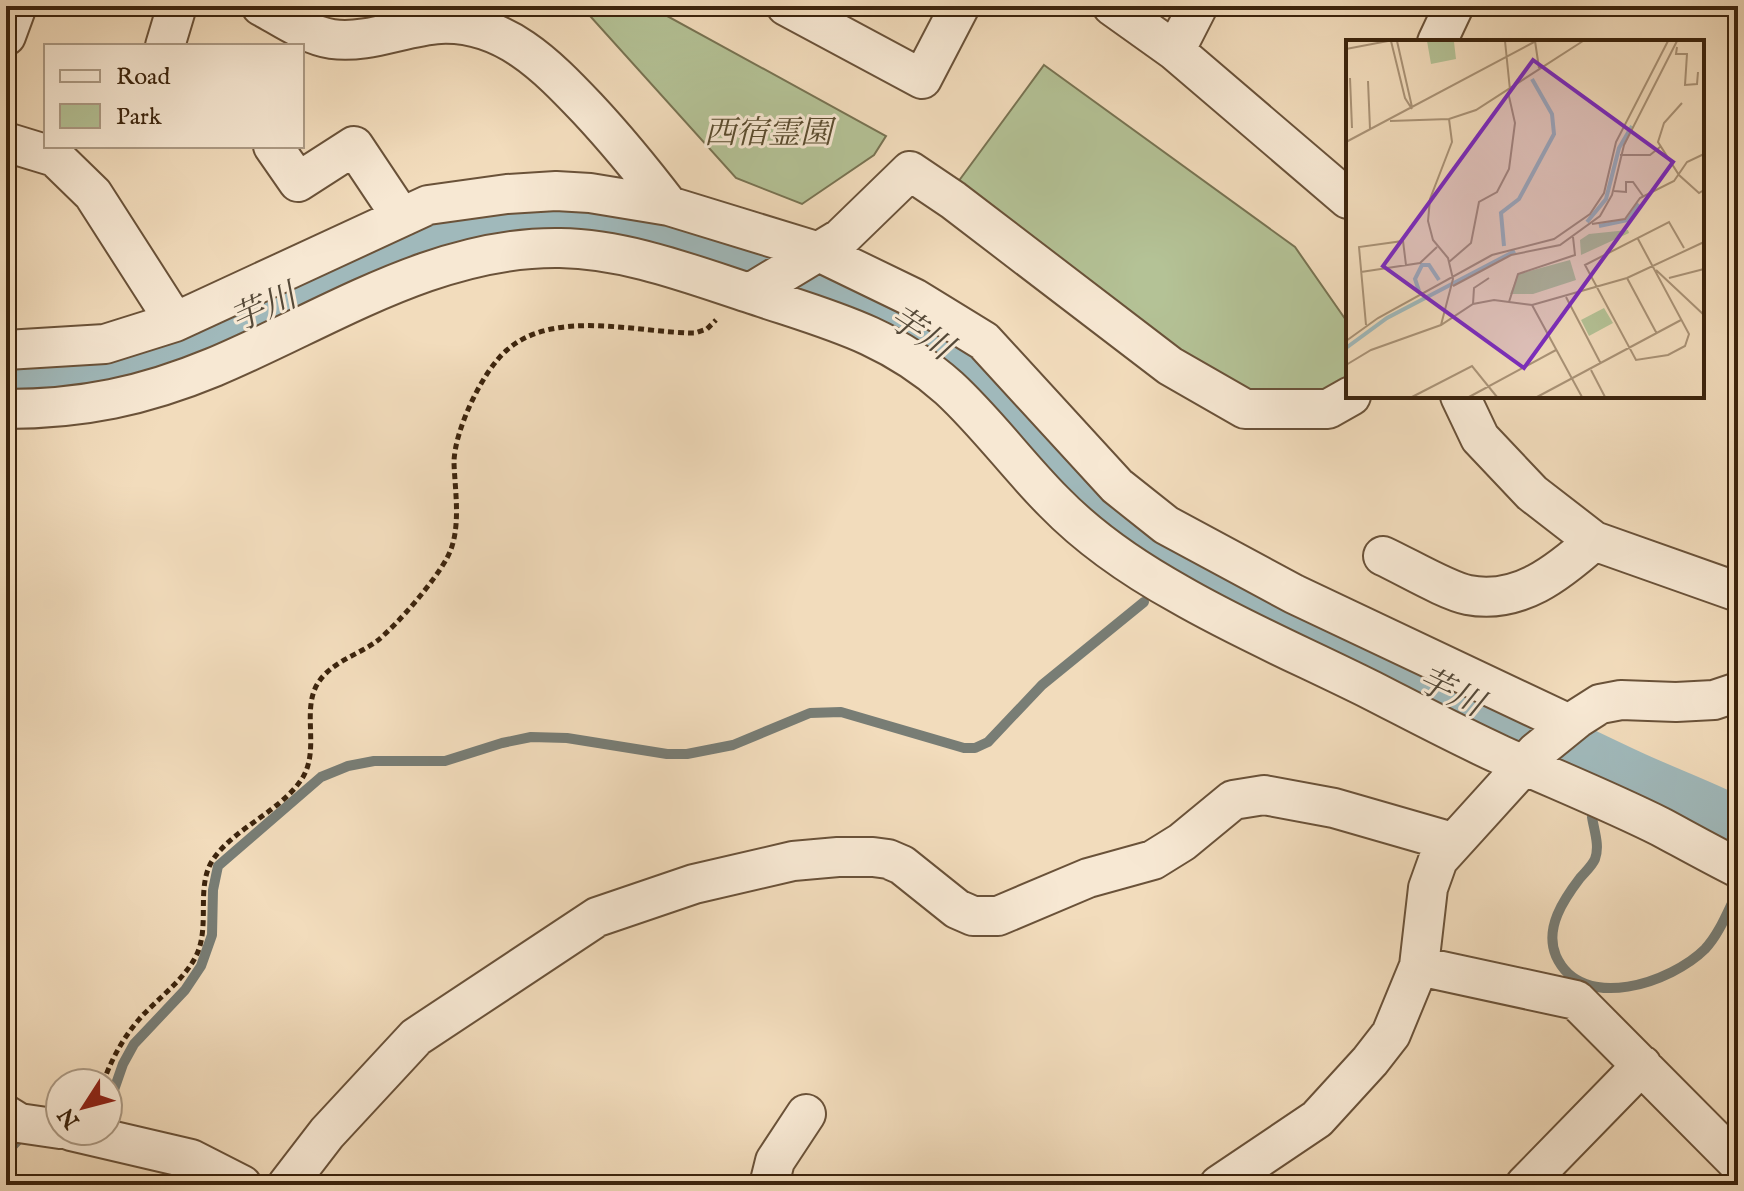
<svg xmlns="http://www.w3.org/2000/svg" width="1744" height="1191" viewBox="0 0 1744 1191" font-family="'IM FELL English','Noto Serif JP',serif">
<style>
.green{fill:#b4c296;stroke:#787352;stroke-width:2}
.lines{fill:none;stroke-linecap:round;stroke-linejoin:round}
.stream{stroke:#787d75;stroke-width:10}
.river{stroke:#a0b9bb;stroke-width:58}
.minor-casing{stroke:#6a5239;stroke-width:42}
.path{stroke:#3c240d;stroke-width:5;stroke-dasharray:6 4;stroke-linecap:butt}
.minor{stroke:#f7e8d3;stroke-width:38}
.labels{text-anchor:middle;stroke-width:6;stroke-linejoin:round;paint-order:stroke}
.park-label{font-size:32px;font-style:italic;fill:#5a4c2f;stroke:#f7e8d3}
.water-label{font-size:34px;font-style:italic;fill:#554938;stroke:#f7e8d3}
.inset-river{fill:none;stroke:#a0b9bb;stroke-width:4}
.inset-road{fill:none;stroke:#a99276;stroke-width:2}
.view{fill:#7b2cbf;fill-opacity:0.15;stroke:#7b2cbf;stroke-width:4}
.inset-edge{fill:none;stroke:#3c240d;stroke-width:4}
</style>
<rect width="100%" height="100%" fill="#f2dcbc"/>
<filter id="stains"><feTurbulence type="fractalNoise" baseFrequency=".0025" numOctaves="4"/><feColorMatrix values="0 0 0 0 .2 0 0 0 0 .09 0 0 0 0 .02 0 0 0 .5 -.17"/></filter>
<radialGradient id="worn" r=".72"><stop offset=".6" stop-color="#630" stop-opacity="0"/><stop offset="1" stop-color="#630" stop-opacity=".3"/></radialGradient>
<!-- green -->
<path class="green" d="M 581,6 L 649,6 L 886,136 L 874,155 L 802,204 L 736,178 Z
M 1044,65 L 1295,247 L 1348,323 L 1348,396 L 1245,409 L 958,182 Z"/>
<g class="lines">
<!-- stream -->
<path class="stream" d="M 1178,574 L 1190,563
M 1576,754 L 1579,764
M 1592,817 C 1594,830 1600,846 1595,859 C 1592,866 1585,872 1580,878 C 1564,899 1544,928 1556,956 C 1582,1014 1672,982 1705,949 C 1720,933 1728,910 1738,891
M 108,1107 L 123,1064 L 134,1044 L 185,990 L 201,966 L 212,935 L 213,890 L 218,866 L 321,777 L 348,766 L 374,761 L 445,761 L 502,743 L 531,737 L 567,738 L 667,754 L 687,754 L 733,745 L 810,713 L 841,712 L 964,748 L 975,748 L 988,742 L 1042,685 L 1144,602
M 6,1153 L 19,1139"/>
<!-- river -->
<path class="river" d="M 6,374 C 62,377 115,368 168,350 C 196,341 222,327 248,315 C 349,267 454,210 569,215 C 621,217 671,233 720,248 C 823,280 915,310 996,384 C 1024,411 1048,442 1074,471 C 1107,507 1145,538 1187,562 C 1235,589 1285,612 1334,636 C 1433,684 1532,733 1632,780 C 1667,796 1703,809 1738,827"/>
<!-- minor casing -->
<g class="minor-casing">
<path id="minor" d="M 261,6 C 283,18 307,35 332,39 C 368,44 405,26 440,24 C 504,21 547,66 587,108 C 617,140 643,172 669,206
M 786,6 L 922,79 L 960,6
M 1112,6 L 1175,51 L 1348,199
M 6,36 L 17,6
M 1437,42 L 1454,6
M 165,46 L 177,6
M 1175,51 L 1198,6
M 6,142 L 55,157 L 93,194 L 175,322
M 273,146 L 298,182 L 354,146 L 400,215
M 750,293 L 841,238 L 910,171 L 953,200 L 1170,366 L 1245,409 L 1328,409 L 1351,396
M 6,350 L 105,344 L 175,322 L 428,205 L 507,194 L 556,191 L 590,193 L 669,206 L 819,252 L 914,298 L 984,341 L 1117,486 L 1166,525 L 1294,594 L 1569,724
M 1460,396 L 1480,438 L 1532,493 L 1594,541 L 1738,592
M 6,409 C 82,409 144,396 214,367 C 326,320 435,246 560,248 C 625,249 688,273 749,293 C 825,319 886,332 949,388 C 987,423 1018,466 1054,502 C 1091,540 1134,569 1179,594 C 1241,630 1307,658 1371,690 C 1414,712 1457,735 1501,755 C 1554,779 1609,801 1661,827 C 1687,841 1712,855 1738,868
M 1383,556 C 1405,566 1447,591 1468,595 C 1519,605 1559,572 1594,541
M 1419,966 L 1576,1000 L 1738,1163
M 6,1115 L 19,1123 L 60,1129
M 71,1131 L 191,1159 L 242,1185
M 287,1185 L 327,1133 L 416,1037 L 597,917 L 694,884 L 793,861 L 838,857 L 873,857 L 888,859 L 902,865 L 957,909 L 973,916 L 998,916 L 1088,878 L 1153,860 L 1182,842 L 1233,800 L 1264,795 L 1334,808 L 1452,842
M 769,1185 L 775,1161 L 806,1114
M 1219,1185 L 1317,1119 L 1370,1061 L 1391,1034 L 1419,966 L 1428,888 L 1438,860 L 1536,752 L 1578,718 L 1600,704 L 1621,700 L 1676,702 L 1714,700 L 1738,692
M 1525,1185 L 1642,1065"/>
</g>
<!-- path -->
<path class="path" d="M 103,1083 C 112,1058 124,1036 142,1016 C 159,998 183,980 195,958 C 212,927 194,886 214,858 C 236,827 283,810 303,777 C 320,748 301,710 318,683 C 331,662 358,655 377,641 C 398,624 434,582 447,558 C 462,531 455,492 454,463 C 454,431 483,370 507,350 C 555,308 637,333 695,333 L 707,329 L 716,320"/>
<!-- minor -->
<use href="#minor" class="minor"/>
</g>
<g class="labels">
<!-- park labels -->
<g class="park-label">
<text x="768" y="143">西宿霊園</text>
</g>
<!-- water labels -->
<g class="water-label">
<text transform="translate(263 307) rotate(-25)" y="12">芋川</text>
<text transform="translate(921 332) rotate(33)" y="12">芋川</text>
<text transform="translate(1451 691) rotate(25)" y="12">芋川</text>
</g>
</g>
<!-- overview -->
<g transform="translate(1346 40)">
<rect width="358" height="358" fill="#f2dcbc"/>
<path d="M 81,1 L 112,1 L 108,2 L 110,19 L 85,24 ZM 282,190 L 283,193 L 235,215 L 234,200 L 243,194 ZM 224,220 L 230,240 L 187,254 L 164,254 L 172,234 ZM 258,268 L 267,283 L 243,296 L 235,280 Z" fill="#b4c296"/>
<path class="inset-river" d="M 241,182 L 260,159 L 273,108 L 286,86M 253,186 L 282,180 L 293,164M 158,206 L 155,173 L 173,159 L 208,94 L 206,74 L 186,39M 73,251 L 69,239 L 76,225 L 83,225 L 93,240M 0,308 L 41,278 L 169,211"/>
<path class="inset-road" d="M 45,1 L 59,58 L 66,69M 51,1 L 66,67M 159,1 L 164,50M 189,1 L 193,28M 331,7 L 330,14 L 341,14 L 339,45 L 351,44 L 352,32M 0,9 L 42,1M 4,38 L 6,88M 22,41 L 24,89M 336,63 L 318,83 L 312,102 L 333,135 L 353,153 L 358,150M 44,81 L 103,79 L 130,70 L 237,1M 0,102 L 190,1M 274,115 L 304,115 L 314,107M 268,151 L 280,152 L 280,142 L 287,142 L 297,156M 246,184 L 279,179 L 294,158 L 328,141 L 341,122 L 358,114M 292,199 L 343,294 L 339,306 L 322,315 L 290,320 L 239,225 L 323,182 L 338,208M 103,222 L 125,203 L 133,162 L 151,152 L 163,129 L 169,83 L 162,52M 310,230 L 358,275M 15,232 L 74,223 L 91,207M 281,238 L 311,294M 323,238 L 358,229M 107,246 L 165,215 L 214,205 L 254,176 L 266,155 L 278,105 L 331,1M 220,257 L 255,324M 163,262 L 172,234 L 229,215 L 227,197M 127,264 L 128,248 L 143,238M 186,265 L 281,238 L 358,202M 20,285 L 13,207 L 57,201 L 60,225M 95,285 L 107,239 L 102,218 L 87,200 L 82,181 L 84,159 L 106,102 L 103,79M 0,301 L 32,278 L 146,215 L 208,199 L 244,174 L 258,153 L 270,102 L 322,1M 0,325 L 25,310 L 95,285 L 127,264 L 148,260 L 186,265 L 236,357M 245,330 L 259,357M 66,357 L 126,326 L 151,357M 123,357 L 210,310M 191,357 L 335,280"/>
<path class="view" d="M 187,20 L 327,122 L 178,328 L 37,226 Z"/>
<rect width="358" height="358" class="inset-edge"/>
</g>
<!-- margin -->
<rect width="1744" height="1191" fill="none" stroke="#f2dcbc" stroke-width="32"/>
<rect x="8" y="8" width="1728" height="1175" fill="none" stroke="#3c240d" stroke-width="4"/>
<rect x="16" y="16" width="1712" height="1159" fill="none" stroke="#3c240d" stroke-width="2"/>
<!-- legend -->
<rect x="44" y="44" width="260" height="104" fill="#f7e8d3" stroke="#ac9a84" stroke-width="2"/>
<rect x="60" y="70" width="40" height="12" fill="#f7e8d3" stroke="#ac9a84" stroke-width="2"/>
<text x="116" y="84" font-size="24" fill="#3c240d">Road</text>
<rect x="60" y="104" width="40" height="24" fill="#b4c296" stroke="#ac9a84" stroke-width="2"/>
<text x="116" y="124" font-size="24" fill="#3c240d">Park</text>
<!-- north arrow -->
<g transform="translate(84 1107) rotate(234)"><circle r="38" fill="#f7e8d3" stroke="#ac9a84" stroke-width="2"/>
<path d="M0-6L14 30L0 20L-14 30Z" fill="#8f2418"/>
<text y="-12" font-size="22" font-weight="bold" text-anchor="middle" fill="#3c240d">N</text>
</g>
<rect width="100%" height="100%" filter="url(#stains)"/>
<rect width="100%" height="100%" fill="url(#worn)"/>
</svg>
